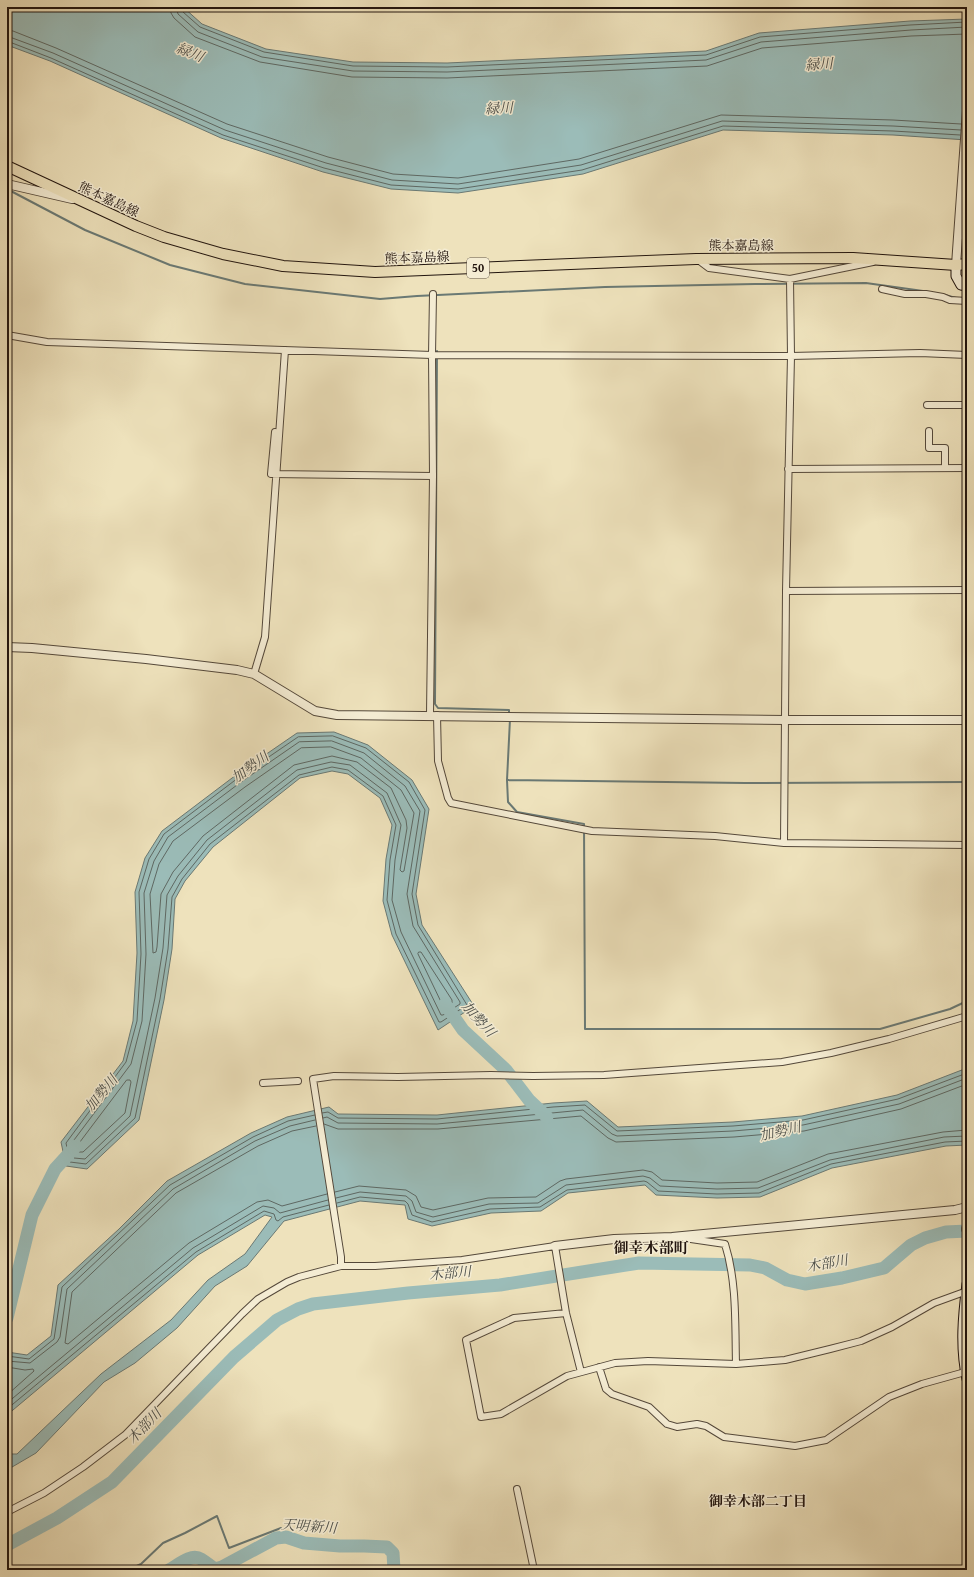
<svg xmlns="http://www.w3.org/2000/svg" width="974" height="1577" viewBox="0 0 974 1577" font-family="'Gentium Book Plus','Noto Serif JP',serif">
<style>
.water{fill:#9bbcb8;stroke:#6a7974}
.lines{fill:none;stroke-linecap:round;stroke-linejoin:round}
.shore{stroke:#5e6863;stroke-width:1}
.stream{stroke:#6a7974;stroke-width:2}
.river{stroke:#9bbcb8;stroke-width:13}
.minor-casing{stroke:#54483a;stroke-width:8}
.tertiary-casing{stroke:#54483a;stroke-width:10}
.secondary-casing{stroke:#21140e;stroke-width:11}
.primary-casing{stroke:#21140e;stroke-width:12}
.minor{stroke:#f4ecd3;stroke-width:6}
.tertiary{stroke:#f4ecd3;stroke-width:8}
.secondary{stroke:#f4ecd3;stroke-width:9}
.primary{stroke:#eee2bc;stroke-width:10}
.labels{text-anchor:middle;stroke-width:3;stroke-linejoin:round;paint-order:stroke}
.shield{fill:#f4ecd3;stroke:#605549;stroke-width:1}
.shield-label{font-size:12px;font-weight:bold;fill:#21140e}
.street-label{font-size:13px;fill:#21140e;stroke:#f4ecd3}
.water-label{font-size:14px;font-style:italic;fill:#4c4f4a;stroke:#f4ecd3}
.neighbourhood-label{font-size:14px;font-weight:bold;fill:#21140e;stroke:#f4ecd3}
.quarter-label{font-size:15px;font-weight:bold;fill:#21140e;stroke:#f4ecd3}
</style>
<rect width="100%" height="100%" fill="#eee2bc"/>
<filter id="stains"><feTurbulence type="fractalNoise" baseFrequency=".005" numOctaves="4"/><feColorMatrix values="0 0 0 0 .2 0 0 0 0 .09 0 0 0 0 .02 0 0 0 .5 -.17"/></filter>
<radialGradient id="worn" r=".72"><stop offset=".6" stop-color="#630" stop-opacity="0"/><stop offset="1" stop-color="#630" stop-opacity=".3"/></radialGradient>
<!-- water -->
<path class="water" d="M 7,7 L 183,7 L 202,24 L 266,49 L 353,62 L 447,63 L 706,51 L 759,33 L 910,21 L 967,19 L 967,140 L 893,135 L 723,130 L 583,174 L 458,193 L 391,189 L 323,172 L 221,138 L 50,61 L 7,45 Z
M 334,732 L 368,745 L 412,780 L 429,809 L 416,894 L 422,925 L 474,1006 L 438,1030 L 392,935 L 383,901 L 386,859 L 392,825 L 380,798 L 348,774 L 332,771 L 300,778 L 213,847 L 185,881 L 175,899 L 172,949 L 164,1000 L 139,1120 L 87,1169 L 66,1166 L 61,1142 L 123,1061 L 133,1021 L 137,953 L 135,892 L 145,858 L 162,831 L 236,775 L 297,733 Z
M 967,1068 L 967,1145 L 946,1146 L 832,1168 L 760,1197 L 717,1198 L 656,1195 L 645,1185 L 568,1193 L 541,1211 L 491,1213 L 432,1226 L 408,1219 L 405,1205 L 360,1201 L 284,1221 L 247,1266 L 215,1286 L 177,1328 L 135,1363 L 104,1382 L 36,1453 L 7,1470 L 7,1454 L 17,1454 L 101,1374 L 171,1320 L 208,1280 L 245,1254 L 272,1217 L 265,1215 L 198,1255 L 7,1415 L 7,1352 L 27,1355 L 51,1336 L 58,1285 L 119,1229 L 167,1181 L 251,1133 L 287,1117 L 329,1107 L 338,1114 L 437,1115 L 553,1103 L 587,1101 L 618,1127 L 733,1122 L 802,1116 L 897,1095 Z"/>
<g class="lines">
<!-- shore -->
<path class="shore" d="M 170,7 L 171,13 L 174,18 L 195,37 L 260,62 L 352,77 L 447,78 L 707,66 L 762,48 L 911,36 L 967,34
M 176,7 L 178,14 L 198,32 L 262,57 L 353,71 L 447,72 L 706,60 L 761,42 L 911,30 L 967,27
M 181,7 L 183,12 L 200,27 L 264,52 L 353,66 L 447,67 L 706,55 L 760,37 L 910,25 L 967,22
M 7,30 L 13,31 L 56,48 L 227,124 L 328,157 L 393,174 L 458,178 L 579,159 L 721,115 L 893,120 L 961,124
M 7,36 L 53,53 L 225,130 L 326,163 L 392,180 L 458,184 L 581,165 L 722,121 L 893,126 L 961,130
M 7,41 L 51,58 L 223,135 L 324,168 L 391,185 L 458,189 L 582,170 L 723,126 L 893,131 L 960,135
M 333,736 L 366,748 L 409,782 L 425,810 L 412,894 L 418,925 L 467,1005 L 441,1022 L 439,1022 L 396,934 L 387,900 L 390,860 L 396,825 L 383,796 L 348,770 L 332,767 L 299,775 L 210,844 L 182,879 L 172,897 L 168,949 L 160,999 L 135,1118 L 86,1164 L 70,1162 L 66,1143 L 126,1062 L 137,1021 L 141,954 L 139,892 L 149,859 L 164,834 L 238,778 L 298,737 Z
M 332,741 L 364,753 L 405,786 L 420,811 L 407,894 L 413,926 L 460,1002 L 460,1004 L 443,1015 L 441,1015 L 401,932 L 392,900 L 395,860 L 401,825 L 387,793 L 350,765 L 331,762 L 297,770 L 207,840 L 178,876 L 167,895 L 163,948 L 155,998 L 130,1116 L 85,1159 L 74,1158 L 71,1144 L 131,1064 L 142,1021 L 146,954 L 144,893 L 154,861 L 168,837 L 241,782 L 299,742 Z
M 331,747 L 361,758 L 401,790 L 414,813 L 404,871 L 402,872 L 400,870 L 407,828 L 406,820 L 391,788 L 357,762 L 332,756 L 294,765 L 203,836 L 173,872 L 161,894 L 157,947 L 156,952 L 153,953 L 150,894 L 159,864 L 173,841 L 245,787 L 301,748 Z
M 419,952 L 421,952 L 452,1000 L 452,1003 L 446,1007 L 443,1006 L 418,954 Z
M 127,1080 L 130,1080 L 131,1082 L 125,1113 L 83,1152 L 79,1152 L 78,1145 Z
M 322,1113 L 328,1112 L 338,1118 L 437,1119 L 553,1107 L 585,1105 L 617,1131 L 733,1126 L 803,1120 L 898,1099 L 967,1073
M 323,1118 L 327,1117 L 338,1123 L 437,1124 L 583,1110 L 612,1134 L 617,1136 L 733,1131 L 803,1125 L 899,1104 L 967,1078
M 324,1124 L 338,1129 L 438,1129 L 581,1116 L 608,1138 L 616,1142 L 734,1137 L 804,1131 L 901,1109 L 967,1084
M 316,1126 L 292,1131 L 258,1146 L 176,1193 L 72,1292 L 65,1343 L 68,1344 L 189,1243 L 257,1202 L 268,1200 L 282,1206 L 327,1194
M 335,1192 L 359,1186 L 406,1190 L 416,1196 L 421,1207 L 433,1210 L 488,1198 L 536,1197 L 560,1181 L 566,1179 L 643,1170 L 652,1172 L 662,1180 L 717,1183 L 757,1182 L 828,1154 L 943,1132 L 967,1130
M 336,1198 L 360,1192 L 406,1196 L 412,1201 L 416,1212 L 433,1217 L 489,1204 L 538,1203 L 566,1185 L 643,1176 L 650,1178 L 660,1186 L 717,1189 L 758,1188 L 830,1160 L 944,1137 L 967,1136
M 337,1203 L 360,1197 L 405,1201 L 408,1204 L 412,1215 L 432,1222 L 490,1209 L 540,1207 L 567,1190 L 644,1181 L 647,1182 L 658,1191 L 717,1194 L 759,1193 L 831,1164 L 945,1142 L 967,1141
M 7,1356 L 29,1359 L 54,1339 L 62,1287 L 170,1185 L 253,1137 L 288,1121 L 315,1115
M 7,1361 L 30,1363 L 57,1342 L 60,1337 L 67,1289 L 173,1189 L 255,1141 L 290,1126 L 315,1120
M 7,1367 L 25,1370 L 33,1369 L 34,1371 L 7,1395
M 7,1403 L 193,1248 L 263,1206 L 274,1208 L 280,1213 L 328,1200
M 7,1409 L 196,1252 L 264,1211 L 274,1214 L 276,1220 L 278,1221 L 283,1217 L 329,1205"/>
<!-- stream -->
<path class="stream" d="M 7,189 L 85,230 L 170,265 L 245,284 L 380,299 L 417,296 L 605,287 L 755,284 L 866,283 L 923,291
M 945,295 L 956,298
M 437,351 L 435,704 L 438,708 L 509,710 L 509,715
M 510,719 L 507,780 L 508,802 L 517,812 L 584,824 L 585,1029 L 880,1029 L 950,1009 L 967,1001
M 507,780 L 745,783 L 967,782
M 128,1570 L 141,1564 L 163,1543 L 185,1533 L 217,1516 L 229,1548 L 281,1528 L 282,1540"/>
<!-- river -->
<path class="river" d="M 445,1004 L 463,1030 L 506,1070 L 529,1100 L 547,1117
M 7,1318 L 32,1215 L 55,1169 L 76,1146
M 7,1545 L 57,1518 L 112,1482 L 234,1357 L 277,1320 L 298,1309 L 313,1304 L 408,1293 L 500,1285 L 639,1263 L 750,1265 L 765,1268 L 787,1280 L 805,1284 L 842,1278 L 884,1268 L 911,1245 L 925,1238 L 946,1232 L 967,1231
M 169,1570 C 178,1565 191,1553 201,1559 C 206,1562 210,1566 215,1569 L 222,1567 L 276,1538 L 286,1537 L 304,1543 L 340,1546 L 364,1546 L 387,1547 L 393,1553 L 394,1570"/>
<!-- minor casing -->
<g class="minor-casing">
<path id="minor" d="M 964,237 L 967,237
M 697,259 L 709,268 L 790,279 L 873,262
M 882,289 L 905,294 L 926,294 L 943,297 L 950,300 L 967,301
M 7,335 L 47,342 L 432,355 L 791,356 L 920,353 L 967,355
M 967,355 L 967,314
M 927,405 L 967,405
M 929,431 L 929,448 L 945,448 L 945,468
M 275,432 L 271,474 L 433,476
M 788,469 L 967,468
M 786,591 L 967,590
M 254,674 L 265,637 L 285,350
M 430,715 L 433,476 L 432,355 L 433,294
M 437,715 L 438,761 L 448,798 L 451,803 L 592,831 L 715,836 L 784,843 L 967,845
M 784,843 L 786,591 L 791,356 L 790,279
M 263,1083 L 298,1081
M 684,1238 L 725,1244 C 737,1282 735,1325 736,1364
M 341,1266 L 341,1257 L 313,1079 L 334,1076 L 398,1077 L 491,1075 L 533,1076 L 604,1075 L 782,1062 L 831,1053 L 889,1039 L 967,1016
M 566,1313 L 514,1318 L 466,1340 L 481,1417 L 501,1414 L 567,1376 L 615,1363 L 648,1361 L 736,1364 L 785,1360 L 830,1349 L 861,1341 L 892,1327 L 934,1303 L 967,1291
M 599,1367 L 606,1389 L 612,1394 L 649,1407 L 667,1424 L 677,1427 L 697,1424 L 706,1426 L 724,1437 L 795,1446 L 826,1440 L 889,1397 L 922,1384 L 965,1372
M 517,1489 L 534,1570
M 7,1512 L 44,1493 L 83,1467 L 125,1435 L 242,1314 L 258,1299 L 287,1282 L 299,1277 L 341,1266 L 375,1266 L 462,1260 L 555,1246 L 566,1313 L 581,1372"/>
</g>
<!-- tertiary casing -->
<g class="tertiary-casing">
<path id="tertiary" d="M 7,184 L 72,199
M 956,265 L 967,111
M 7,647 L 32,648 L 146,659 L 237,670 L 254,674 L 315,711 L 337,715 L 785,720 L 967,720
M 555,1246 L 614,1239 L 672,1237 L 955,1210 L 967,1207"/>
</g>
<!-- secondary casing -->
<g class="secondary-casing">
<path id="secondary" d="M 956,265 L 956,276 L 961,285 L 967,286
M 967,1228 L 967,1230
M 967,1284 C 963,1316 960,1347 967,1379"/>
</g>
<!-- primary casing -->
<g class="primary-casing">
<path id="primary" d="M 7,166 L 136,226 L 164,237 L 223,254 L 283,266 L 375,272 L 696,259 L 853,258 L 956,265 L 967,264"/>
</g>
<!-- minor -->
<use href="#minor" class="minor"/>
<!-- tertiary -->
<use href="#tertiary" class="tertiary"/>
<!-- secondary -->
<use href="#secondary" class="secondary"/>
<!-- primary -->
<use href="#primary" class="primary"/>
</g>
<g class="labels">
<!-- shield labels -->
<rect class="shield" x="467" y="258" width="22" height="20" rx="3"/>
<g class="shield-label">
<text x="478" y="272">50</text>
</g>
<!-- street labels -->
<g class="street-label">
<text transform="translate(109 199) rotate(25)" y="5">熊本嘉島線</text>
<text x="741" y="250">熊本嘉島線</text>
<text transform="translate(417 257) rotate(-2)" y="5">熊本嘉島線</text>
</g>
<!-- water labels -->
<g class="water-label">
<text transform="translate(190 52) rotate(22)" y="5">緑川</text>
<text transform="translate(819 64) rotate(-4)" y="5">緑川</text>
<text transform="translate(499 108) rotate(-3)" y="5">緑川</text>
<text transform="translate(250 767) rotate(-36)" y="5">加勢川</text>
<text transform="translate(479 1019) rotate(48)" y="5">加勢川</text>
<text transform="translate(101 1093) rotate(-50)" y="5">加勢川</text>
<text transform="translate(780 1131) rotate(-13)" y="5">加勢川</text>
<text transform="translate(827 1263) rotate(-10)" y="5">木部川</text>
<text transform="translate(450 1273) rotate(-5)" y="5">木部川</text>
<text transform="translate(144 1426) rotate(-46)" y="5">木部川</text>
<text transform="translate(309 1526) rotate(4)" y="5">天明新川</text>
</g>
<!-- neighbourhood labels -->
<g class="neighbourhood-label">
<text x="758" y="1506">御幸木部二丁目</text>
</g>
<!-- quarter labels -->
<g class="quarter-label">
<text x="651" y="1253">御幸木部町</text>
</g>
</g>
<!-- margin -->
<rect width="974" height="1577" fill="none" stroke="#eee2bc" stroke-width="24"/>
<rect x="8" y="8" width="958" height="1561" fill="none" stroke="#21140e" stroke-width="2"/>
<rect x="12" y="12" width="950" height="1553" fill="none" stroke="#21140e"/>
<rect width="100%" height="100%" filter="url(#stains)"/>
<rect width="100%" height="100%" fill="url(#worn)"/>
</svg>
